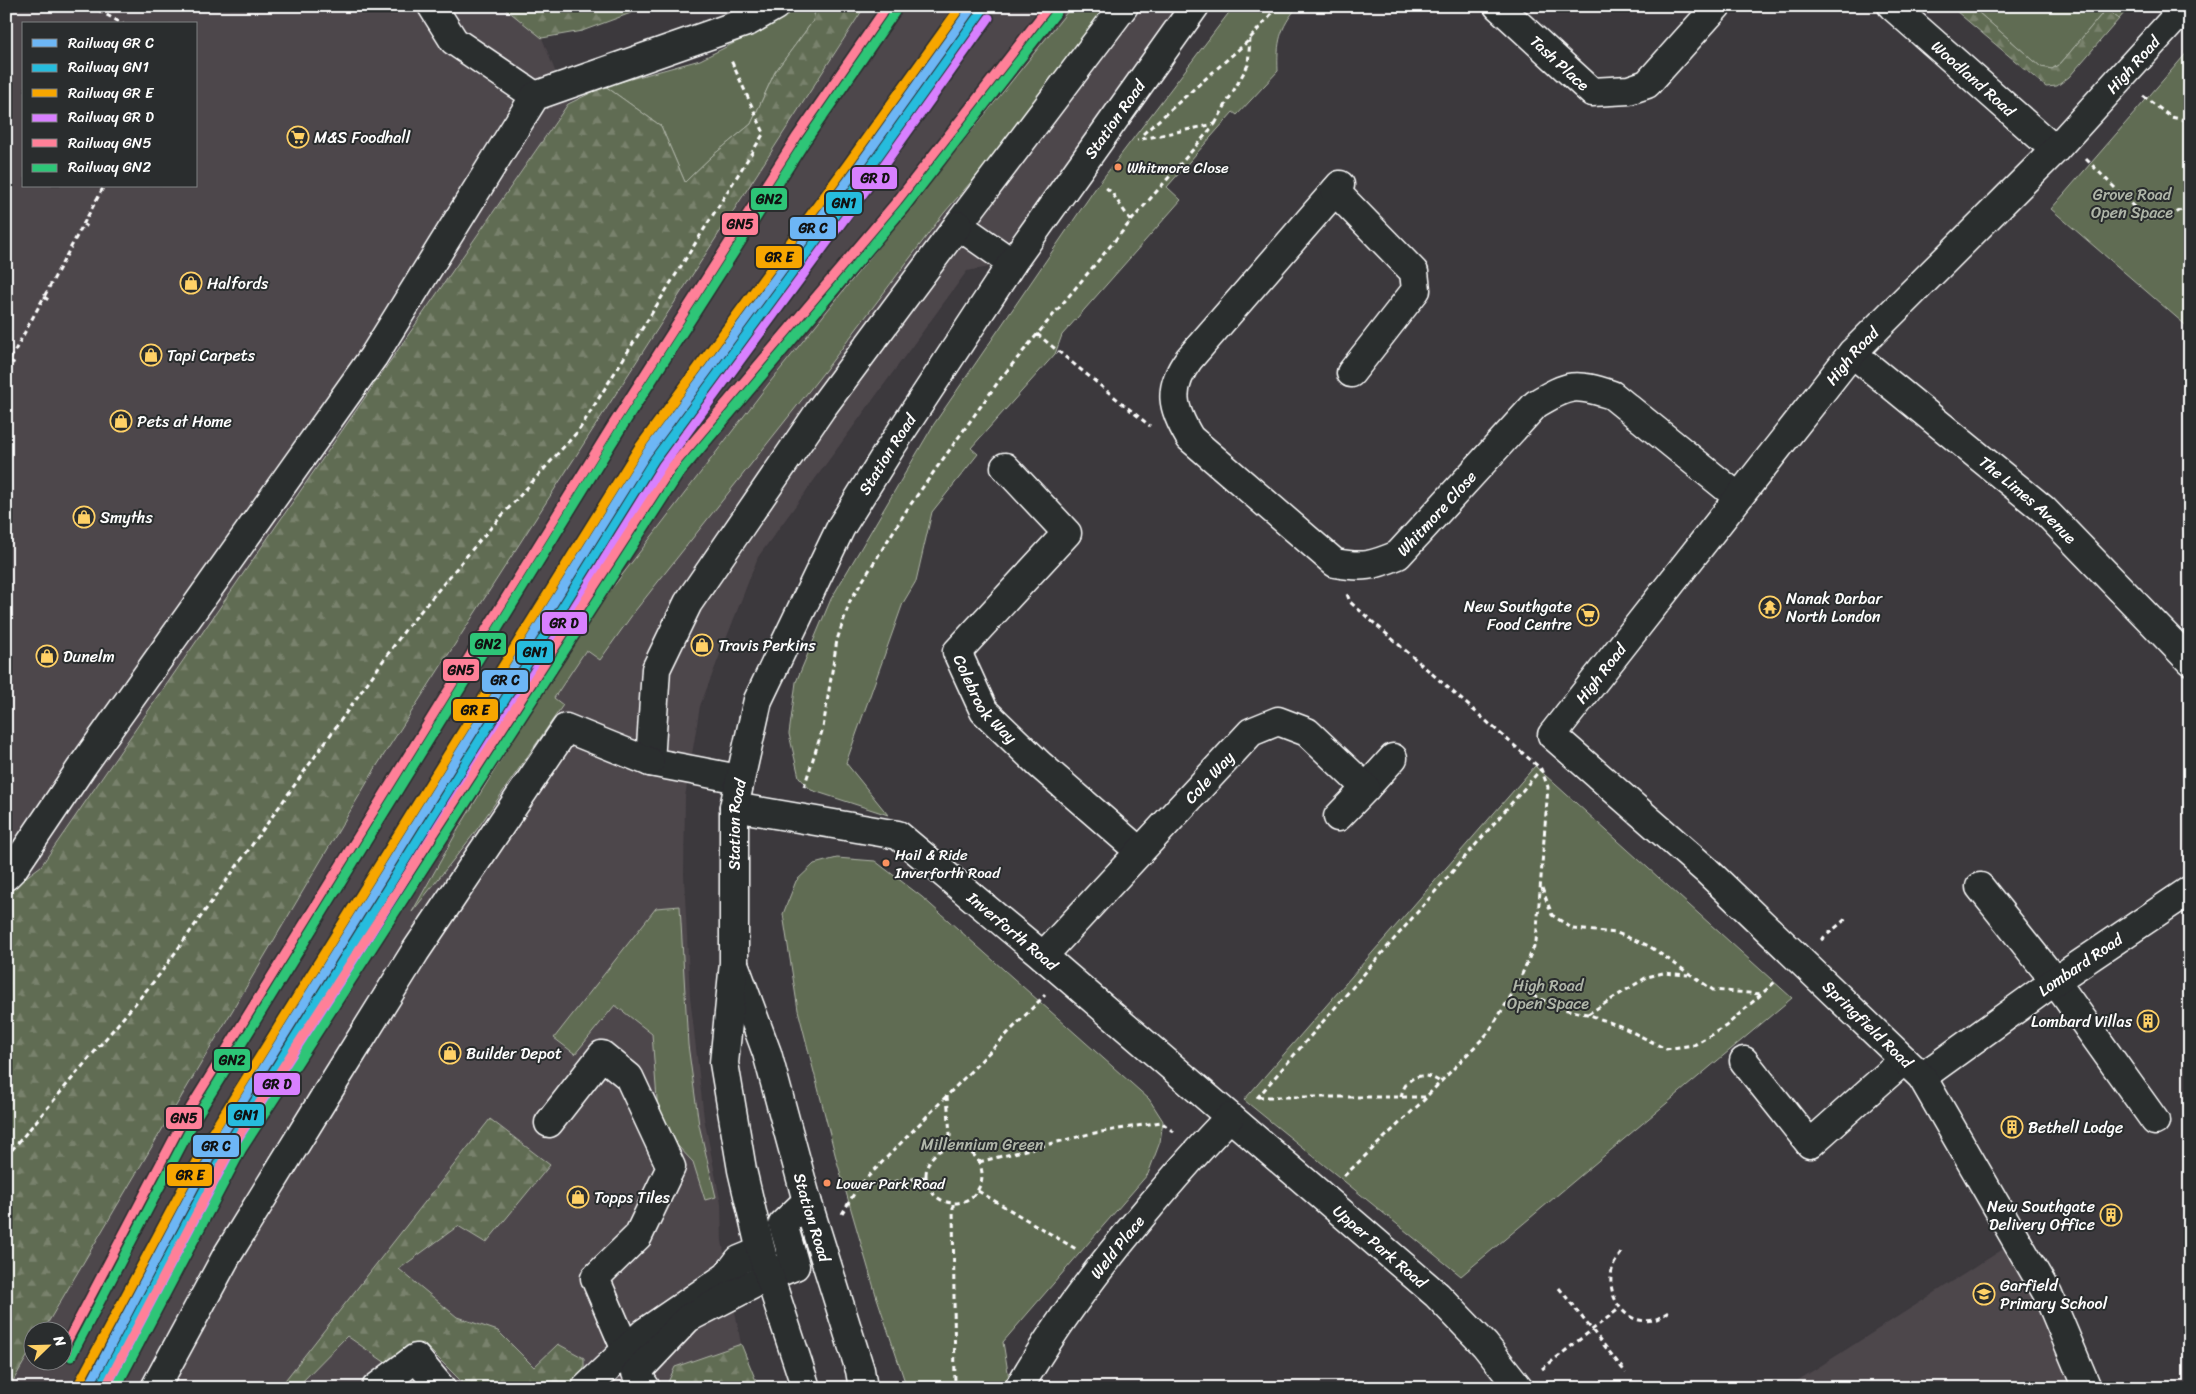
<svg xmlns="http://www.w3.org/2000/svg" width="2196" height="1394" viewBox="0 0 2196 1394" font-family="Sriracha,sans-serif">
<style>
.built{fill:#4d464b;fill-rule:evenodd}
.green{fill:#616c53;stroke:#b0b6a9}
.forest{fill:url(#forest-firs);stroke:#b0b6a9}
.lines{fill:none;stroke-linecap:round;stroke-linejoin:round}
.minor-casing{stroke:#fff;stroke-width:31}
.major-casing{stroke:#fff;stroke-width:31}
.path{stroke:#fff;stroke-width:3;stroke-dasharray:5 4;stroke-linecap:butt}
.minor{stroke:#2a2d2e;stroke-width:28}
.major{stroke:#2a2d2e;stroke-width:28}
.rail-1-casing{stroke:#2a2d2e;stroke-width:12}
.rail-2-casing{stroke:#2a2d2e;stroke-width:12}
.rail-3-casing{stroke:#2a2d2e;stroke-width:12}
.rail-4-casing{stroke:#2a2d2e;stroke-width:12}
.rail-5-casing{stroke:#2a2d2e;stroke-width:12}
.rail-6-casing{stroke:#2a2d2e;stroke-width:12}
.rail-1{stroke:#6db6f5;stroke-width:9}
.rail-2{stroke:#26bcdd;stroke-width:9}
.rail-3{stroke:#f7a600;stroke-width:9}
.rail-4{stroke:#d880ff;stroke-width:9}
.rail-5{stroke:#ff8098;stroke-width:9}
.rail-6{stroke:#2dc577;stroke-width:9}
.bus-dot{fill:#fa915f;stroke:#2a2d2e;stroke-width:2}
.labels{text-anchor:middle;stroke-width:4;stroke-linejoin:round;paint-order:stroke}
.bus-label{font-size:15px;fill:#fff;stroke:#2a2d2e;text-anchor:start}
.street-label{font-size:16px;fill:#fff;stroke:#2a2d2e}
.poi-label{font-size:16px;fill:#fff;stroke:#2a2d2e;text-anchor:start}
.park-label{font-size:16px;fill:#b0b6a9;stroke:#2a2d2e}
.line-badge{stroke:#2a2d2e;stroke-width:2}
.pale-badge-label{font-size:14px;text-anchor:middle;font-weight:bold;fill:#111}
</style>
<defs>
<pattern id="forest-firs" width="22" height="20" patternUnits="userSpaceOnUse" patternTransform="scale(1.25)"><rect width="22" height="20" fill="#616c53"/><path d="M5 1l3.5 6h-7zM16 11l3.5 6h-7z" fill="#79826d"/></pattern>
</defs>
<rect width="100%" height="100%" fill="#3c393d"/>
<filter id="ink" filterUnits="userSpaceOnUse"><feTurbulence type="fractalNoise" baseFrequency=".02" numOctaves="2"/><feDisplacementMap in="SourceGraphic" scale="10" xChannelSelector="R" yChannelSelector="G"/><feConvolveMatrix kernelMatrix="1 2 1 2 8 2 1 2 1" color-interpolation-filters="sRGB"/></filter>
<g filter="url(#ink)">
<!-- built -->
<path class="built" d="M 6,6 L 502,6 L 542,38 L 568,104 L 41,867 L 6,892 ZM 24,24 L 196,24 L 196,186 L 24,186 Z
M 865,6 L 1195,6 L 1012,263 L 967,271 L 758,557 L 700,706 L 685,797 L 684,875 L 690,996 L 704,1118 L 721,1204 L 722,1241 L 741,1344 L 759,1388 L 9,1388 L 32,1348 L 32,1362 L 62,1362 L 62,1332 L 43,1331 L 378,764 Z
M 2011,1244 L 2085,1388 L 1786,1388 Z"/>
<!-- green -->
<path class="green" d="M 794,6 L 816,6 L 813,21 L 775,72 L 751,124 L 712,156 L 685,182 L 661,126 L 605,86 L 700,60 L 778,21 Z
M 1072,6 L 1110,6 L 1038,105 L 944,213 L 827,368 L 635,611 L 600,660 L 586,650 L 554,698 L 563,705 L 473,835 L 412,912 L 459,828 L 583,626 L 770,382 Z
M 1234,6 L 1298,6 C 1279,29 1277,42 1278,71 L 1237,115 L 1233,112 L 1167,187 L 1181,200 L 1062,335 L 1055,354 L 971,448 L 978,454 L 932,512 L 916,581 L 903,603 L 846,763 L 888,815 L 811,790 L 799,777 L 789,734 L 796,682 L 831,599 L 934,424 L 1097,186 Z
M 1971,6 L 2130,6 L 2119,19 L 2106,9 L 2061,63 L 2052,69 L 2041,67 Z
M 2190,49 L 2190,329 L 2051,209 Z
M 1535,766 L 1792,998 L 1461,1276 L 1244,1100 Z
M 837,858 L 875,861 L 922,897 L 1149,1099 L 1163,1121 L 1160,1142 L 1148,1174 L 1003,1342 L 1010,1384 L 1008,1388 L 907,1388 L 876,1295 L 836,1158 L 798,1010 L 783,914 L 796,881 L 814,864 Z
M 680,906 L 688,1045 L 699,1125 L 716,1197 L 705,1200 L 693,1162 L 659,1126 L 652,1034 L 615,1005 L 575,1054 L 554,1038 L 656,908 Z"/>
<!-- forest -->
<path class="forest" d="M 502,6 L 650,6 L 582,31 L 542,38 Z
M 816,6 L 865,6 L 378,764 L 43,1331 L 32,1332 L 32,1348 L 9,1388 L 6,1388 L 6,892 L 41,866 L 568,104 L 605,86 L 661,126 L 685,182 L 712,156 L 751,124 L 775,72 L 813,21 Z
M 1950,6 L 1971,6 L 2041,67 L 2052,69 L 2061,63 L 2106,9 L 2119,19 L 2069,77 L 2057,86 L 2046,87 Z
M 490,1119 L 550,1165 L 486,1243 L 458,1226 L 399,1269 L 457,1317 L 498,1331 L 534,1367 L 558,1344 L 584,1358 L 584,1379 L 572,1388 L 468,1388 L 423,1343 L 386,1363 L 347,1336 L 296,1388 L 279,1388 Z
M 741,1344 L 759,1388 L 671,1388 L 668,1382 L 675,1367 Z"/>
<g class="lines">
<!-- minor casing -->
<g class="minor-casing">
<g id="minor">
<path d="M 432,6 L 454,41 L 535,96"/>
<path id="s1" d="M 1498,6 L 1592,92 L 1629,90 L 1647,84 L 1717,6"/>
<path id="s2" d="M 1892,6 L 2055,150"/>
<path id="s3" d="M 1340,185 L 1189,359 C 1167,389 1172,408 1190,438 L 1335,563 C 1363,568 1372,566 1398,555 L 1536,404 C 1569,384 1575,383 1612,395 L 1738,497"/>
<path d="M 1335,191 L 1414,272 L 1416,290 L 1351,373"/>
<path d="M 1012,263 L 958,225 L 1124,6"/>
<path id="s4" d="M 1852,353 L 2043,509 L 2190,661"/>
<path id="s5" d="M 1005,467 L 1067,533 L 957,652 L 984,711 L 1039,764 L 1139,851"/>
<path d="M 739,779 L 650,762 L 656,669 L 688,603 L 821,409 L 958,225"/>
<path d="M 1366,788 L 1393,758"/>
<path id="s6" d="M 734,807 L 898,835 L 1043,956 L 1437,1295 L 1485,1345 L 1519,1388"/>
<path d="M 6,876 L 13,869 L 81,768 L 373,357 L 535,96 L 749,21 L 775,6"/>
<path d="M 1980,887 L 2055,981 L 2155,1121"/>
<path id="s7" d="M 1043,956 L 1251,732 L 1278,721 L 1307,732 L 1366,788 L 1338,817"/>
<path d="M 1744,1061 L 1810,1144 L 1904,1060"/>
<path id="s8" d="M 1922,1077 L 2055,981 L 2190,890"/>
<path d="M 549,1123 L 602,1055 L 629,1077 L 671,1167 L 638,1236 L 595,1278 L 626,1350"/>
<path d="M 155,1388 L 226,1257 L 327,1093 L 415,952 L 566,728 L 650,762"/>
<path d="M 376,1388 L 416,1358 L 441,1388"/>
<path d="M 586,1388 L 645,1332 L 727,1276 L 739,1260 L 761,1251"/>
<path d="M 646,1388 L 636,1373 L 688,1318 L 769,1276"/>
<path id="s9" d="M 1019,1388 C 1054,1326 1096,1271 1141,1217 C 1170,1182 1198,1149 1230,1117"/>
<path id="s10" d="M 2087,1388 L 2048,1295 L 1922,1077 L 1706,870 L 1552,735 L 1852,353 L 2055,150 L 2186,6"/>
</g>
</g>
<!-- major casing -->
<g class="major-casing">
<g id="major">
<path id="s11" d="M 736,969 L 767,1053 L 807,1201 L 860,1370 L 863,1388"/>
<path d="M 769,1276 L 795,1266 L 783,1224 L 807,1201"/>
<path id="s12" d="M 806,1388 L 761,1251 L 742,1170 L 724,1063 L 734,963 L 734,807 L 758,700 L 841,527 L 889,450 L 1012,263 L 1195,6"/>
</g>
</g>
<!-- path -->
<path class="path" d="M 91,6 L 123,24
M 2143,96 L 2171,117 L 2190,121
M 1215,124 L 1248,65 L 1250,39
M 1143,134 L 1247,42 L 1278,6
M 2086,159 L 2146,219 L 2167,218 L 2190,205
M 1131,221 L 1215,124 L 1137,140
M 83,224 L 90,228
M 44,297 L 50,301
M 1037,334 L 1150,426
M 10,361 L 16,364
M 6,367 L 104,186
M 804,787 L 823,728 L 837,640 L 850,601 L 908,508 L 1001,378 L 1131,221 L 1112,193 L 1104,186
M 1542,888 L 1552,915 L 1573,929 L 1617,933 L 1649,946 L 1713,990 L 1761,994
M 1821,940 L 1848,917
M 1516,988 L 1563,1009 L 1587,1014 L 1620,1026 L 1666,1049 L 1694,1045 L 1726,1026 L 1777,980
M 1588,1014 L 1647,977 L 1663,973 L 1688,975
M 947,1096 L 951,1147
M 1258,1097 L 1426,1097 L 1488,1033 L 1516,988 L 1536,942 L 1548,787 L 1541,769 L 1350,602 L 1347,594
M 1401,1097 C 1405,1076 1423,1070 1440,1082
M 1257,1098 L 1541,769
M926 1175a28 28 0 1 1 56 0a28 28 0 1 1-56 0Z
M 6,1157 L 160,974 L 405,630 L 480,540 L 579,430 L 764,133 L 730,58
M 979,1162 L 1089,1134 L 1161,1122 L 1175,1133
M 1344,1176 L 1426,1098
M 858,1187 L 926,1177
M 978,1191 L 1076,1249
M 953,1204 L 955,1388
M 842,1214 L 858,1187 L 1045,995
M 1621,1253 C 1618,1258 1613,1264 1612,1270 C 1606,1295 1624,1326 1653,1320 C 1659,1319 1665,1314 1670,1311
M 1559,1288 L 1626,1373
M 1542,1369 L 1620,1308"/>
<!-- minor -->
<use href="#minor" class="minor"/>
<!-- major -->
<use href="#major" class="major"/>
<!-- rail-1 casing -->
<g class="rail-1-casing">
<path id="rail-1" d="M 88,1388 L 220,1138 L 646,454 L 855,171 L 973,6"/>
</g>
<!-- rail-2 casing -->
<g class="rail-2-casing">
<path id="rail-2" d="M 99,1388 L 229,1143 L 654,460 L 863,177 L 981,12"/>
</g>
<!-- rail-3 casing -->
<g class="rail-3-casing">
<path id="rail-3" d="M 79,1383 L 212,1133 L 638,449 L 847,165 L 961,6"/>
</g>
<!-- rail-4 casing -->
<g class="rail-4-casing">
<path id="rail-4" d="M 111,1388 L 237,1148 L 663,465 L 871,183 L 989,18"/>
</g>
<!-- rail-5 casing -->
<g class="rail-5-casing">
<path id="rail-5" d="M 62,1351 L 187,1113 L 611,427 L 797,136 L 887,6
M 105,1388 L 233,1144 L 671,468 L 897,201 L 1049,6"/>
</g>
<!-- rail-6 casing -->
<g class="rail-6-casing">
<path id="rail-6" d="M 71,1357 L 196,1118 L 619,432 L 805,142 L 895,12
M 116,1388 L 242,1149 L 679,474 L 905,207 L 1057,12"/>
</g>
<!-- rail-1 -->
<use href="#rail-1" class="rail-1"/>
<!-- rail-2 -->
<use href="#rail-2" class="rail-2"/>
<!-- rail-3 -->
<use href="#rail-3" class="rail-3"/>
<!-- rail-4 -->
<use href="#rail-4" class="rail-4"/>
<!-- rail-5 -->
<use href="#rail-5" class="rail-5"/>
<!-- rail-6 -->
<use href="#rail-6" class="rail-6"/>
</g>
</g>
<!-- icons -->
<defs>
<g id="supermarket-ring" transform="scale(1.125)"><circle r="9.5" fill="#2a2d2e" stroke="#ffd166" stroke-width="1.5"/><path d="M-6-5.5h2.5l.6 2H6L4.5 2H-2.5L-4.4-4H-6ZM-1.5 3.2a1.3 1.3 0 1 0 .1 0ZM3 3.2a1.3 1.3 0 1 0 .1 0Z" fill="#ffd166"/></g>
<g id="shop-ring" transform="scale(1.125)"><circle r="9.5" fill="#2a2d2e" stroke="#ffd166" stroke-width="1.5"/><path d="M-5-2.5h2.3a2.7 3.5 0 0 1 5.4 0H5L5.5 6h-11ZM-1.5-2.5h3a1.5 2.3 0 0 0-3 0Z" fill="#ffd166"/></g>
<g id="temple-ring" transform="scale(1.125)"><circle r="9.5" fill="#2a2d2e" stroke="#ffd166" stroke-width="1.5"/><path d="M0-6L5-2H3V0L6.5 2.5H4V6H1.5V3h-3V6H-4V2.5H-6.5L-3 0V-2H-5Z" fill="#ffd166"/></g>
<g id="building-ring" transform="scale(1.125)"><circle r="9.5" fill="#2a2d2e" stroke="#ffd166" stroke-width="1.5"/><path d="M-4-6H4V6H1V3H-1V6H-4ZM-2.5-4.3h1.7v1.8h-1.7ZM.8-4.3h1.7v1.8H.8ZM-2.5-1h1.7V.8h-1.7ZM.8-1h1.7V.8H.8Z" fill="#ffd166"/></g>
<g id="school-ring" transform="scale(1.125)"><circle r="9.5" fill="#2a2d2e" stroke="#ffd166" stroke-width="1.5"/><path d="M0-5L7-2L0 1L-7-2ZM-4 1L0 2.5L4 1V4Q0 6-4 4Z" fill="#ffd166"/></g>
</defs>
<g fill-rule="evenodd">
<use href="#supermarket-ring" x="298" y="137"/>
<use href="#shop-ring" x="191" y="283"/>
<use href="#shop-ring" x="151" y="355"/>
<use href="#shop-ring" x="121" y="421"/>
<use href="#shop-ring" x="84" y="517"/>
<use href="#temple-ring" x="1770" y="607"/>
<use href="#supermarket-ring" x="1588" y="615"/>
<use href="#shop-ring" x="702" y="645"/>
<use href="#shop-ring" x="47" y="656"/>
<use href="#building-ring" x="2148" y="1021"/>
<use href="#shop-ring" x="450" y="1053"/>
<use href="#building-ring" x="2012" y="1127"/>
<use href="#shop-ring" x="578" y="1197"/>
<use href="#building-ring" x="2111" y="1215"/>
<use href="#school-ring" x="1984" y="1294"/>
</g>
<!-- markers -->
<g class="bus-dot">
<circle cx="1118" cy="167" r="4.5"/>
<circle cx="886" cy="863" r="4.5"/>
<circle cx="827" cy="1183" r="4.5"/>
</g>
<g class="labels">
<!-- bus labels -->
<g class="bus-label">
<text x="1127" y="173">Whitmore Close</text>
<text x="895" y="860">Hail &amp; Ride<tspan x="895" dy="18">Inverforth Road</tspan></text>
<text x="836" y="1189">Lower Park Road</text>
</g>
<!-- street labels -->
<g class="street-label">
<text dy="6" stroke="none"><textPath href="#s1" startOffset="84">Tash Place</textPath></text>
<text dy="6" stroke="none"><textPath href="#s10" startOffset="1745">High Road</textPath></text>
<text dy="6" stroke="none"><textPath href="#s2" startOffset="109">Woodland Road</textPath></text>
<text dy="6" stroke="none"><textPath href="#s12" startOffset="1385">Station Road</textPath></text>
<text dy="6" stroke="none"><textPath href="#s10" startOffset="1340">High Road</textPath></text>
<text dy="6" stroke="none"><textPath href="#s12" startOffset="980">Station Road</textPath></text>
<text dy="6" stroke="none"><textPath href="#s4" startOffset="229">The Limes Avenue</textPath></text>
<text dy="6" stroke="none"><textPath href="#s3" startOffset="629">Whitmore Close</textPath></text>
<text dy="6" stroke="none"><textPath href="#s10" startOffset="935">High Road</textPath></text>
<text dy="6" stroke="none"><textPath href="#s5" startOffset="308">Colebrook Way</textPath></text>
<text dy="6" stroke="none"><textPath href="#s7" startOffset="244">Cole Way</textPath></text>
<text dy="6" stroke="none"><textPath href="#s12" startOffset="575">Station Road</textPath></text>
<text dy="6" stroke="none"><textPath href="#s6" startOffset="316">Inverforth Road</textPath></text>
<text dy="6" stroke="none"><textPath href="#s8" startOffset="194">Lombard Road</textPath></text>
<text transform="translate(1868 1024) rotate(44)" y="6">Springfield Road</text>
<text dy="6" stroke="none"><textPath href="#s11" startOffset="260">Station Road</textPath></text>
<text dy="6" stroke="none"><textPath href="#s6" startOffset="800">Upper Park Road</textPath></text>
<text dy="6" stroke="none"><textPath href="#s9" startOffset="172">Weld Place</textPath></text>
</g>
<!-- poi labels -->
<g class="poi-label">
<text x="314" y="143">M&amp;S Foodhall</text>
<text x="207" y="289">Halfords</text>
<text x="167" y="361">Tapi Carpets</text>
<text x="137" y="427">Pets at Home</text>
<text x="100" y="523">Smyths</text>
<text x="1786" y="604">Nanak Darbar<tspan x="1786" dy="18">North London</tspan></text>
<text x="1572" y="612" text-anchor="end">New Southgate<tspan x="1572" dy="18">Food Centre</tspan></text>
<text x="718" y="651">Travis Perkins</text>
<text x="63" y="662">Dunelm</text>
<text x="2132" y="1027" text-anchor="end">Lombard Villas</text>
<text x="466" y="1059">Builder Depot</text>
<text x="2028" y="1133">Bethell Lodge</text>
<text x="594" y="1203">Topps Tiles</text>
<text x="2095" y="1212" text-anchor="end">New Southgate<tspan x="2095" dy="18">Delivery Office</tspan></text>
<text x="2000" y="1291">Garfield<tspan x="2000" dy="18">Primary School</tspan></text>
</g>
<!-- park labels -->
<g class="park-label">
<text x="2132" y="200">Grove Road<tspan x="2132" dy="18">Open Space</tspan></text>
<text x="1548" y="991">High Road<tspan x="1548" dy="18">Open Space</tspan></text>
<text x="982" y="1150">Millennium Green</text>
</g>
</g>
<g class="line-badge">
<rect x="851" y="166" width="47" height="24" rx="5" fill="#d880ff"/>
<rect x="750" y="187" width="38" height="24" rx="5" fill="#2dc577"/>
<rect x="825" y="191" width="38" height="24" rx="5" fill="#26bcdd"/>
<rect x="721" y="212" width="38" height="24" rx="5" fill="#ff8098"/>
<rect x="789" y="216" width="48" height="24" rx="5" fill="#6db6f5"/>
<rect x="755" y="245" width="48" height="24" rx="5" fill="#f7a600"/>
<rect x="541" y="611" width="47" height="24" rx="5" fill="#d880ff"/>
<rect x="469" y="632" width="38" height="24" rx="5" fill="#2dc577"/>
<rect x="516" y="640" width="38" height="24" rx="5" fill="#26bcdd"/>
<rect x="442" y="658" width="38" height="24" rx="5" fill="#ff8098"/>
<rect x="481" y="669" width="48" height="24" rx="5" fill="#6db6f5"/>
<rect x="452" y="698" width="47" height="24" rx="5" fill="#f7a600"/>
<rect x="213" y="1048" width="38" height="24" rx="5" fill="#2dc577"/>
<rect x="253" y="1072" width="48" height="24" rx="5" fill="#d880ff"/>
<rect x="227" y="1103" width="38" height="24" rx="5" fill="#26bcdd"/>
<rect x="165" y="1106" width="38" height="24" rx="5" fill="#ff8098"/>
<rect x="192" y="1134" width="48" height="24" rx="5" fill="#6db6f5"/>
<rect x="166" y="1163" width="47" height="24" rx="5" fill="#f7a600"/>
</g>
<g class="pale-badge-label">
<text x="875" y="183">GR D</text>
<text x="769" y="204">GN2</text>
<text x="844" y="208">GN1</text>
<text x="740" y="229">GN5</text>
<text x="813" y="233">GR C</text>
<text x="779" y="262">GR E</text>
<text x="564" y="628">GR D</text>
<text x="488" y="649">GN2</text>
<text x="535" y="657">GN1</text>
<text x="461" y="675">GN5</text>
<text x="505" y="685">GR C</text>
<text x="475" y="715">GR E</text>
<text x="232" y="1065">GN2</text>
<text x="277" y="1089">GR D</text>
<text x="246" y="1120">GN1</text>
<text x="184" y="1123">GN5</text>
<text x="216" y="1151">GR C</text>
<text x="190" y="1180">GR E</text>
</g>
<!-- margin -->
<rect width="2196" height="1394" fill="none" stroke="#2a2d2e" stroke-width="25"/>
<rect x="12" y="12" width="2171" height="1369" fill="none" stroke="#fff" stroke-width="2" filter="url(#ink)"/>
<!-- legend -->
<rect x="22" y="22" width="175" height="165" fill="#2a2d2e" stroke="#7f8182"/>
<rect x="32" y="39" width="25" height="8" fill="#6db6f5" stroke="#7f8182"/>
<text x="68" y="48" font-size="15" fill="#ffffff">Railway GR C</text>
<rect x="32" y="64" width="25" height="8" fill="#26bcdd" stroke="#7f8182"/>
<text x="68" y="72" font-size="15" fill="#ffffff">Railway GN1</text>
<rect x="32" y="89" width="25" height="8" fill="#f7a600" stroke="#7f8182"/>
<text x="68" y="98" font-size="15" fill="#ffffff">Railway GR E</text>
<rect x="32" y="114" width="25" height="8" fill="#d880ff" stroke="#7f8182"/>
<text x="68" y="122" font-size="15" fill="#ffffff">Railway GR D</text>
<rect x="32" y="139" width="25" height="8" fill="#ff8098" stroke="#7f8182"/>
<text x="68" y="148" font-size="15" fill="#ffffff">Railway GN5</text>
<rect x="32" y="164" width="25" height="8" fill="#2dc577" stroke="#7f8182"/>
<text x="68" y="172" font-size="15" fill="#ffffff">Railway GN2</text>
<!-- north arrow -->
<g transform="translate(48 1346) rotate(67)"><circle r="24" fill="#2a2d2e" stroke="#7f8182"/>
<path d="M0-4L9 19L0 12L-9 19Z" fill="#ffd166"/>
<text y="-8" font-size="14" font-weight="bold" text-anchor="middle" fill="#ffffff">N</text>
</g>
</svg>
